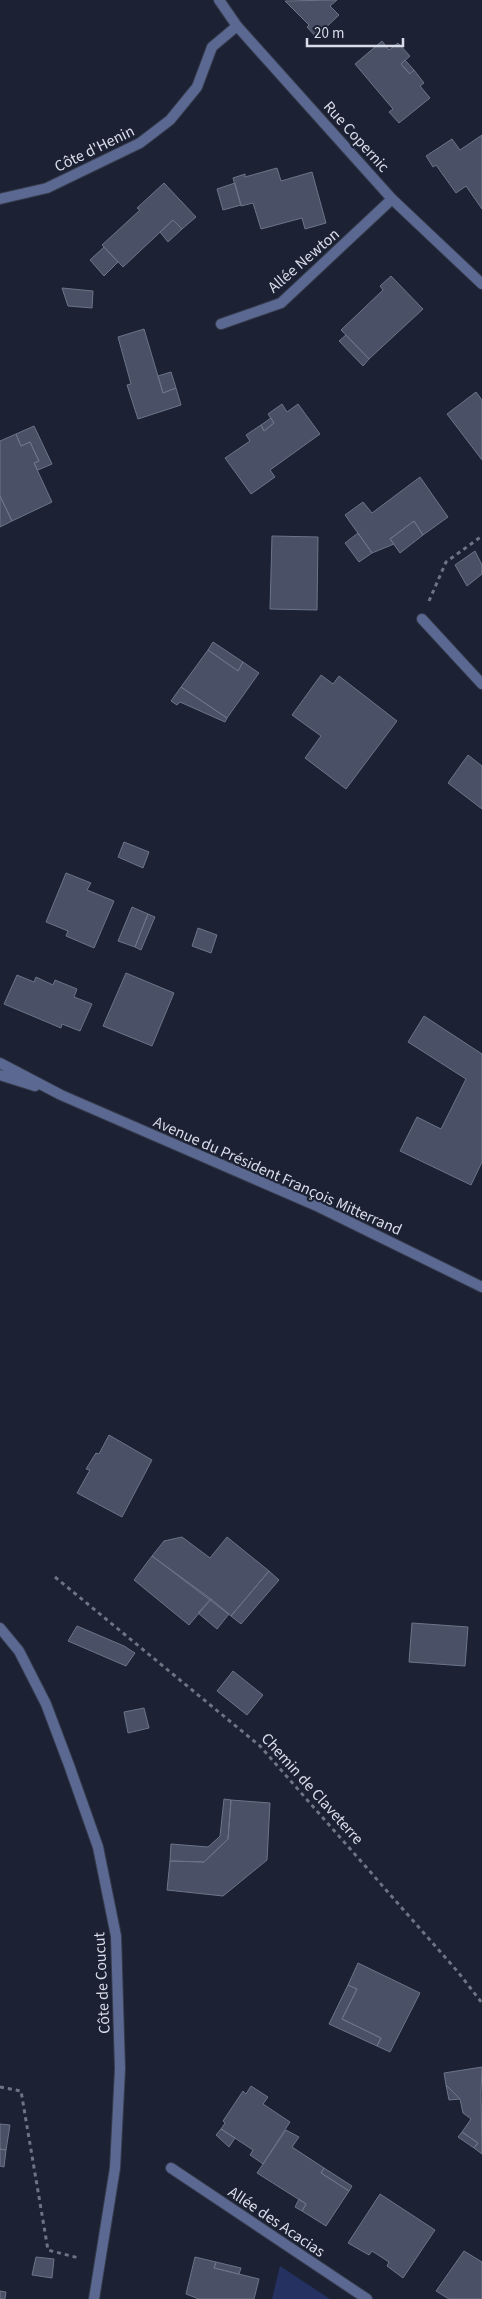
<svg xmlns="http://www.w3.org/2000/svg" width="482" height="2299" viewBox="0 0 482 2299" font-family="'Source Sans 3',sans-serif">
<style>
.green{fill:#243161}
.building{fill:#4a5166;stroke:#6c7489}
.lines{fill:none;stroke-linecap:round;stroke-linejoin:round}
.minor-casing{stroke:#363c4d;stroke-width:12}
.tertiary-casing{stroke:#363c4d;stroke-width:12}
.path{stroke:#6f7483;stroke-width:3;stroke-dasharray:4 4;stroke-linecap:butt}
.minor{stroke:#5b6992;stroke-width:10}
.tertiary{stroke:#5b6992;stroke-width:10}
.labels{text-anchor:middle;stroke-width:4.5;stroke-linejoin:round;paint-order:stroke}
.street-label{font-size:16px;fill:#d9dde9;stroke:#1c2234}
</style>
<rect width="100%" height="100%" fill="#1c2234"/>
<!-- green -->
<path class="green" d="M 280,2266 L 330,2299 L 272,2299 Z"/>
<!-- building -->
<path class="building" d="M 337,0 L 330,6 L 339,15 L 316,37 L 307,27 L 309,25 L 285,1 Z
M 382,41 L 389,50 L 398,43 L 410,56 L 401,64 L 410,74 L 414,70 L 424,83 L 420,86 L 430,98 L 399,123 L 389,112 L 393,109 L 355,64 Z
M 405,60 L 414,70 L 410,74 L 401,64 Z
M 482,135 L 482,209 L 466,186 L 456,193 L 436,165 L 433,167 L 426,156 L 452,139 L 460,150 Z
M 277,168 L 281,181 L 312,172 L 326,223 L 305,229 L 302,218 L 261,229 L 253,203 L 241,206 L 233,178 L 245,174 L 245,177 Z
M 164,183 L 196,217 L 182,229 L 173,220 L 123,267 L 102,245 L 140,210 L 137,208 Z
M 235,183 L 241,205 L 223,210 L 217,189 Z
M 173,220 L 182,229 L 168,242 L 160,232 Z
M 104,247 L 118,262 L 104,276 L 90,260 Z
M 391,276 L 423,309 L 369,359 L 341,330 L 383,290 L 380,286 Z
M 62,288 L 93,291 L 92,308 L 68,306 Z
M 144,329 L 163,393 L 176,388 L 181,405 L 138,419 L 127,385 L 131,384 L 118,337 Z
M 346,335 L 369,359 L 363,366 L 339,341 Z
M 171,372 L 176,388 L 163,393 L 158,376 Z
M 476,392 L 482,400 L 482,460 L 447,414 Z
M 282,404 L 287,412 L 298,404 L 320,434 L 270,470 L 275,477 L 251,494 L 225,458 L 250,441 L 246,435 L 261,425 L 264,431 L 274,423 L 268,414 Z
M 271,418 L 274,423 L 264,431 L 261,425 Z
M 34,426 L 52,464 L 38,470 L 34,463 L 39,461 L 30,442 L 21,446 L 16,434 Z
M 16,434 L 21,446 L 30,442 L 39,461 L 34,463 L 52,502 L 12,521 L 0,496 L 0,441 Z
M 420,477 L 448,517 L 423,535 L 414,521 L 390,539 L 394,544 L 372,553 L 345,515 L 363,502 L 372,513 Z
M 0,496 L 12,521 L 0,527 Z
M 414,521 L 423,535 L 400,553 L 390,539 Z
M 358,533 L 372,553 L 359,562 L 345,543 Z
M 272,536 L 318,537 L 317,610 L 270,609 Z
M 475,551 L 482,565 L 482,574 L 467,586 L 455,565 Z
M 213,642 L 243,662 L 238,671 L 208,650 Z
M 208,650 L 238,671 L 243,662 L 259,673 L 227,718 L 181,687 Z
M 321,675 L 333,684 L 339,676 L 397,721 L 346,789 L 305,758 L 321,736 L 292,715 Z
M 181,687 L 227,718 L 225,722 L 180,702 L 177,705 L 171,701 Z
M 468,755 L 482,766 L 482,809 L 448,783 Z
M 124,842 L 149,852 L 143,868 L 118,857 Z
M 66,873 L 91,883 L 87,890 L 114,901 L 94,948 L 66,936 L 68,931 L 46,922 Z
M 132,907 L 148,914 L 135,947 L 118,941 Z
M 148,914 L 155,917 L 141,950 L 135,947 Z
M 198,928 L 217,935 L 211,953 L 192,946 Z
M 126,973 L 174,993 L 152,1046 L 103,1026 Z
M 17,975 L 34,982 L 36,977 L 53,985 L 55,980 L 77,989 L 74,997 L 92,1004 L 80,1031 L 62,1024 L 61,1028 L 4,1004 Z
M 424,1016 L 482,1054 L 482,1162 L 471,1185 L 400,1151 L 417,1117 L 441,1129 L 466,1079 L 408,1042 Z
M 109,1435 L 152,1460 L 122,1517 L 77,1493 L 90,1470 L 86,1469 L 96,1453 L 99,1454 Z
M 182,1537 L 210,1558 L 227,1537 L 269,1571 L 231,1616 L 152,1556 L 164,1541 Z
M 152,1556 L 211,1599 L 189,1625 L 134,1580 Z
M 269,1571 L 279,1580 L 241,1624 L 231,1616 Z
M 211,1599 L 229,1614 L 217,1629 L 198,1613 Z
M 412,1623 L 468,1627 L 465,1666 L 409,1662 Z
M 77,1626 L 124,1646 L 135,1653 L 126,1666 L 68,1641 Z
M 233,1671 L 263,1695 L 247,1715 L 217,1691 Z
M 144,1708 L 149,1728 L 128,1733 L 124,1712 Z
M 224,1799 L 231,1800 L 228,1839 L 204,1862 L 170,1861 L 171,1844 L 208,1847 L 218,1838 L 220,1836 Z
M 231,1800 L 270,1803 L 267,1860 L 223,1896 L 167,1890 L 170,1861 L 204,1862 L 228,1839 Z
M 358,1963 L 420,1993 L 390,2052 L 377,2046 L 381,2038 L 342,2019 L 357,1989 L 348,1985 Z
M 348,1985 L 357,1989 L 342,2019 L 381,2038 L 377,2046 L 329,2024 Z
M 482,2067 L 481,2093 L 482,2154 L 474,2148 L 478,2143 L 462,2132 L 471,2119 L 463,2113 L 460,2099 L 446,2085 L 444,2073 Z
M 446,2085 L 460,2099 L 449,2100 Z
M 251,2086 L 268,2097 L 263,2104 L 290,2122 L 263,2164 L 250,2155 L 253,2150 L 221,2129 L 225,2123 L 223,2121 L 243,2091 L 246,2094 Z
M 0,2124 L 10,2125 L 6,2150 L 0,2149 Z
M 221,2129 L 235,2138 L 229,2147 L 216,2135 Z
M 286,2130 L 299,2137 L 292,2147 L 324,2168 L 321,2173 L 349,2191 L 326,2226 L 302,2211 L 306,2204 L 257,2173 Z
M 462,2132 L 478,2143 L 474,2148 L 458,2137 Z
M 0,2149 L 6,2150 L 4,2167 L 0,2166 Z
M 324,2168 L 352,2186 L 349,2191 L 321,2173 Z
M 380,2194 L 435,2230 L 403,2278 L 387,2266 L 389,2262 L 372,2251 L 369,2255 L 348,2243 Z
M 299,2199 L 306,2204 L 302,2211 L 295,2207 Z
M 464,2251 L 482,2262 L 482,2299 L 449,2299 L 436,2291 Z
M 36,2257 L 54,2259 L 52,2278 L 32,2275 Z
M 195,2257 L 216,2262 L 214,2268 L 259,2279 L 254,2299 L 199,2299 L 186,2294 Z
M 216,2262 L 241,2268 L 239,2274 L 214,2268 Z
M 0,2291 L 6,2292 L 5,2299 L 0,2299 Z"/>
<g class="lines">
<!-- minor casing -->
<g class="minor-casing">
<path id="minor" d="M 219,0 L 237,26 L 392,199 L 482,284
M 0,199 L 47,188 L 140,143 L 170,120 L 197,87 L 212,47 L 237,26
M 221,324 L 281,303 L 392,199
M 422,619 L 482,684
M 0,1628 L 19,1651 L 46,1704 L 69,1765 L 98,1847 L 116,1936 L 120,2069 L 115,2168 L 94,2299
M 171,2168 L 367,2299"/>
</g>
<!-- tertiary casing -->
<g class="tertiary-casing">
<path id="tertiary" d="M 0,1063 L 61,1095 L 319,1207 L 482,1287
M 0,1075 L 35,1086"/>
</g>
<!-- path -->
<path class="path" d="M 429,601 L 446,562 L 482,536
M 55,1577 L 260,1746 L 458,1972 L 482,2003
M 0,2087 L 21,2091 L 48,2250 L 79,2258"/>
<!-- minor -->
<use href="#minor" class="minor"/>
<!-- tertiary -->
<use href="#tertiary" class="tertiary"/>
</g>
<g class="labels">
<!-- street labels -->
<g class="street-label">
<text transform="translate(357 136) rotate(48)" y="6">Rue Copernic</text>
<text transform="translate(94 148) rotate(-26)" y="6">Côte d'Henin</text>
<text transform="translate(303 260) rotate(-41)" y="6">Allée Newton</text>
<text transform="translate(278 1175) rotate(24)" y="6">Avenue du Président François Mitterrand</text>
<text transform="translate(313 1788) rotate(48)" y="6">Chemin de Claveterre</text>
<text transform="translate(101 1983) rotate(-93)" y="6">Côte de Coucut</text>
<text transform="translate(277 2221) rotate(34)" y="6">Allée des Acacias</text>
</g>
</g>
<!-- scale -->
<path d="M307 38v8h96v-8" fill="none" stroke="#d9dde9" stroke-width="2.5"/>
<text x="314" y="38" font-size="15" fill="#d9dde9" stroke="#1c2234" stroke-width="4" paint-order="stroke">20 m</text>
</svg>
